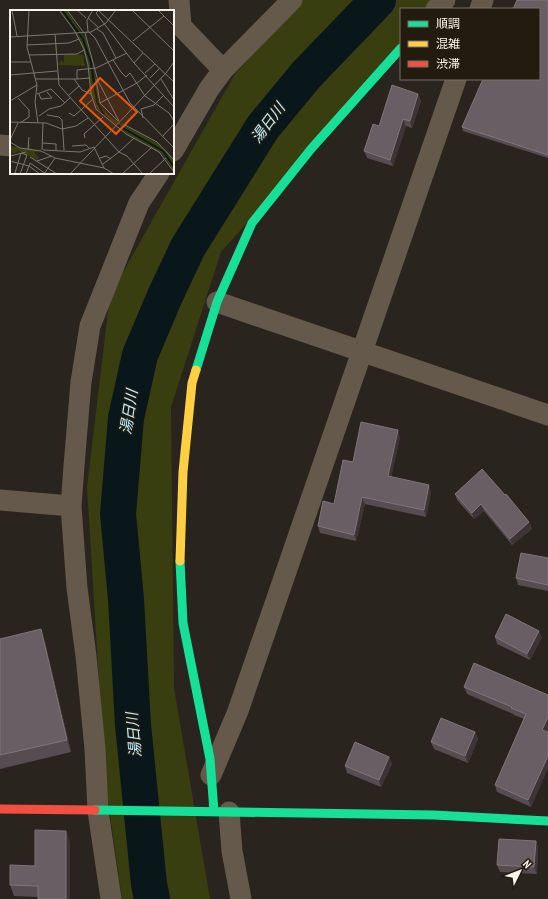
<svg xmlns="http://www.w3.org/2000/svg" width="548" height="899" viewBox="0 0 548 899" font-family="'PT Sans Narrow','Noto Sans JP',sans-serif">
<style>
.green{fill:#393e10}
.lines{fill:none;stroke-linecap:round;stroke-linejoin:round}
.river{stroke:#09171a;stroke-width:36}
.street{stroke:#64594a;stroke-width:21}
.fast{stroke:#16e098;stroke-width:9}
.slow{stroke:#ffcf43;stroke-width:9}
.jam{stroke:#f24e42;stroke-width:9}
.wall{fill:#584c53}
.shaded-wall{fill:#3e3437}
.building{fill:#695e63;stroke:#807578}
.labels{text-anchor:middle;stroke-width:3;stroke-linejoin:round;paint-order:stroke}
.water-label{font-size:15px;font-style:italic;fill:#b9effe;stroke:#231b10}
.inset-river{fill:none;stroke:#09171a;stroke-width:2}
.inset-road{fill:none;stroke:#7c7770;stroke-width:1}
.view{fill:#e8590c;fill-opacity:0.15;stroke:#e8590c;stroke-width:2}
.inset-edge{fill:none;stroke:#f9f3ec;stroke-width:2}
</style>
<rect width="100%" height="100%" fill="#29241e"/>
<!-- green -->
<path class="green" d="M 302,0 L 447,0 L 439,9 L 401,9 L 401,51 L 221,252 L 171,407 L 174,688 L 210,899 L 122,899 L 105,780 L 87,487 L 110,295 L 235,74 Z"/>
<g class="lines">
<!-- river -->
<path class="river" d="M 152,899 L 149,884 L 133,725 L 126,599 L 118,514 L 126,418 L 140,355 L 165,296 L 188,247 L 263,127 L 306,75 L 378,0"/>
<!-- street -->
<path class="street" d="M 179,0 L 181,26 L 223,70
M 436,9 L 445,0
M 480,9 L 483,0
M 0,145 L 11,146
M 173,151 L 209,89 L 223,70 L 292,0
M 217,302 L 548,415
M 0,500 L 71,506
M 211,775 L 238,711 L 456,79
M 229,812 L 232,851 L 241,899
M 111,899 L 98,811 L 95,749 L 86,656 L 77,588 L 71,506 L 74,466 L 81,382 L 90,326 L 139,203 L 159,173"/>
<!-- fast -->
<path class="fast" d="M 196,370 L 217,302 L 252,223 L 311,149 L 401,48
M 180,561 L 183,623 L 210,759 L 214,811
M 95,810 L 434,815 L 548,821"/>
<!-- slow -->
<path class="slow" d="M 180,561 L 183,472 L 192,383 L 196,370"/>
<!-- jam -->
<path class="jam" d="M 0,809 L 95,810"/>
</g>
<!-- wall -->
<path class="wall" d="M 548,0 L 548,158 L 463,131 L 462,127 Z
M 418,94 L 421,101 L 412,128 L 406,126 L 393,166 L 367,158 L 364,151 L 379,126 Z
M 400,437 L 391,477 L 431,492 L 426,517 L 365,504 L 356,541 L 320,533 L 318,526 L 334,504 L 353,462 Z
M 455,494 L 505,495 L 529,522 L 532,529 L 512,545 L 484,511 L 474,519 L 457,500 Z
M 548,558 L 548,591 L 518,585 L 516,578 Z
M 495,637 L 542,637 L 530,660 L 497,644 Z
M 0,639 L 45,642 L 71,752 L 0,769 Z
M 464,687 L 548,695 L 548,729 L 547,732 L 548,732 L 548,768 L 531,807 L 497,792 L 495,785 L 524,719 L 514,715 L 513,714 L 467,694 Z
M 475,732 L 478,739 L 468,763 L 434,749 L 431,742 Z
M 389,757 L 392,764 L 381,787 L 347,773 L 345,766 Z
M 536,841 L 538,848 L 537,874 L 500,872 L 497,865 Z
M 70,842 L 70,899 L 38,899 L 38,897 L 14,896 L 10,885 L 35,866 Z"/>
<!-- shaded-wall -->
<path class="shaded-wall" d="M 418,94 L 421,101 L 412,128 L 410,121 Z
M 403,119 L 406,126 L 393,166 L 390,160 Z
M 398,430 L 400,437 L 390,483 L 388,476 Z
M 429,485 L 431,492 L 426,517 L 424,510 Z
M 362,497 L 365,504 L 356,541 L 354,535 Z
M 481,504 L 484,511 L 474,519 L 472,513 Z
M 529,522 L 532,529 L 512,545 L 510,539 Z
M 41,629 L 45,642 L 71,752 L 67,740 Z
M 539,631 L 542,637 L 530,660 L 527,654 Z
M 548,717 L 548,729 L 545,737 L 542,730 Z
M 475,732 L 478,739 L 468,763 L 465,756 Z
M 548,756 L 548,768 L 531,807 L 528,800 Z
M 389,757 L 392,764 L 381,787 L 379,780 Z
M 66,831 L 70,842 L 70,899 L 66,899 Z
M 536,841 L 538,848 L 537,874 L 534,867 Z"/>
<!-- building -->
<path class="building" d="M 517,0 L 548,0 L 548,155 L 462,127 L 483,79 L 539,79 L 539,9 L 513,9 Z
M 392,85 L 418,94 L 410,121 L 403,119 L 390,160 L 364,151 L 373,124 L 379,126 Z
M 361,422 L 398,430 L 388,476 L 429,485 L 424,510 L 362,497 L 354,535 L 318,526 L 323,501 L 334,504 L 343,460 L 353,462 Z
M 482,469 L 505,495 L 506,494 L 529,522 L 510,539 L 481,504 L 472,513 L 455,494 Z
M 521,553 L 548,558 L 548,585 L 516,578 Z
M 506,614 L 539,631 L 527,654 L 495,637 Z
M 41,629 L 67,740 L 0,755 L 0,639 Z
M 474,663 L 548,695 L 548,717 L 542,730 L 548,732 L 548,756 L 528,800 L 495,785 L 526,714 L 511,708 L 512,707 L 464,687 Z
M 441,718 L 475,732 L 465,756 L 431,742 Z
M 355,742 L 389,757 L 379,780 L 345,766 Z
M 35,830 L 66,831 L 66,899 L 38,899 L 38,886 L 10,885 L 10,865 L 35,866 Z
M 499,839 L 536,841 L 534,867 L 497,865 Z"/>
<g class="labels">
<!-- water labels -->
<g class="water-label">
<text transform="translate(268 123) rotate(-53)" y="5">湯日川</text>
<text transform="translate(129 412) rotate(-81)" y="5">湯日川</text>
<text transform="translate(134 735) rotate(-95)" y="5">湯日川</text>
</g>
</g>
<!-- overview -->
<g transform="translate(10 10)">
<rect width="164" height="164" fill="#29241e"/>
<path d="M 49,0 L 56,0 L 76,29 L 86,68 L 88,91 L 92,99 L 104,110 L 147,133 L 160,144 L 164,152 L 164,161 L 152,144 L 117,124 L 86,97 L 81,84 L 79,56 L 66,21 ZM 62,44 L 73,45 L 75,56 L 48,55 L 51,50 L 54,53 L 54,45 ZM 20,132 L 20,139 L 31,141 L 24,142 L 29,148 L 27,150 L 9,141 L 2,144 L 0,136 L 18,139 Z" fill="#393e10"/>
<path class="inset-river" d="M 52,0 L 73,29 L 81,53 L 87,92 L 94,105M 106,114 L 153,141 L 164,157"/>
<path class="inset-road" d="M 2,0 L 7,26M 19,0 L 17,37 L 27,75 L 25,92 L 28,113M 49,0 L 64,20 L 74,39 L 78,55 L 81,84 L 86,99 L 116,124 L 149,142 L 164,162M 57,0 L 74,23M 67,0 L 76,8M 88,0 L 164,72M 122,0 L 164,41M 148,0 L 164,16M 88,1 L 86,3 L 124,53 L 164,97M 78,8 L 89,18M 87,19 L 93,23 L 106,48M 78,22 L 77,10 L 83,0M 79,22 L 85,28 L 120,93 L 164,138M 75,23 L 88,71 L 109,111M 45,24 L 49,75 L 109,142 L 117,146 L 133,164M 0,27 L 81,22 L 96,13 L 106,0M 123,31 L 154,6M 17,35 L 59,33 L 69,29M 19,45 L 67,44 L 74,40M 103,50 L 111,62 L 116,67 L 120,63 L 135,86 L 159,103 L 164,111M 0,52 L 21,52M 124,53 L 133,43M 135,63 L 145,54M 156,63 L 164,52M 0,65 L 47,61M 140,68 L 150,58M 26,69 L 67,69 L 67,60 L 86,58 L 117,43M 64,69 L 72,80 L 81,84M 67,69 L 80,68M 86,69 L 90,93 L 108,111M 151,69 L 164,90M 27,84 L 41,79 L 55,93M 29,84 L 31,89 L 42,88 L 37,82M 58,86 L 69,76M 8,88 L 19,100 L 19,107 L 10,113M 0,91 L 27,75M 90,93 L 127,73 L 137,65M 59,103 L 64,106 L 82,90M 37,105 L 49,107 L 52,110 L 54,140M 29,106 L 39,99 L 51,96 L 60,88M 133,108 L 131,99 L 144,95 L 154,85M 0,112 L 36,113 L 52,119 L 66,116 L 78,108M 115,115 L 147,132 L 164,150M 152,127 L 164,114M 75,128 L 74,124 L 93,107M 0,130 L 8,113M 0,132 L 10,138 L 31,141 L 45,148 L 94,158 L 104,164M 33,133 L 46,134 L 46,141M 62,136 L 76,135 L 79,138M 18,139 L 19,127M 32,140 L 33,113M 33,140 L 70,142 L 84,137 L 94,158M 109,142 L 124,128M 0,146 L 16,142M 20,147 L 47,164M 90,148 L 96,146 L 101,149M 0,151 L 19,156 L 30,164M 27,151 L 42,146M 93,154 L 109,142M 9,164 L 5,163 L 11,143 L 17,145 L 10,164M 16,164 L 20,153 L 36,164M 34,164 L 45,148M 60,164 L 156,63M 112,164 L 142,137M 139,164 L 156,148"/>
<path class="view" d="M 90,68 L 127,102 L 106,124 L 70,91 Z"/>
<rect width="164" height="164" class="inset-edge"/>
</g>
<!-- legend -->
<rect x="400" y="8" width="140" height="72" fill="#231b10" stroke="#797168"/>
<rect x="408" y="21" width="20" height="6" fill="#16e098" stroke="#797168"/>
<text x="436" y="28" font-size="12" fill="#f9f3ec">順調</text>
<rect x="408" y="41" width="20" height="6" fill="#ffcf43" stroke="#797168"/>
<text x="436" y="48" font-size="12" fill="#f9f3ec">混雑</text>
<rect x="408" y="61" width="20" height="6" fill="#f24e42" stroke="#797168"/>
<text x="436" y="68" font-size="12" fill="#f9f3ec">渋滞</text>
<!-- north arrow -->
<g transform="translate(520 871) rotate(47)" stroke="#231b10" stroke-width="3" paint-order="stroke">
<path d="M0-3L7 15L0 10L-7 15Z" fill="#f9f3ec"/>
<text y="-6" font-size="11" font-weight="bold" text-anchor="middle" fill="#f9f3ec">N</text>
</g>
</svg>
